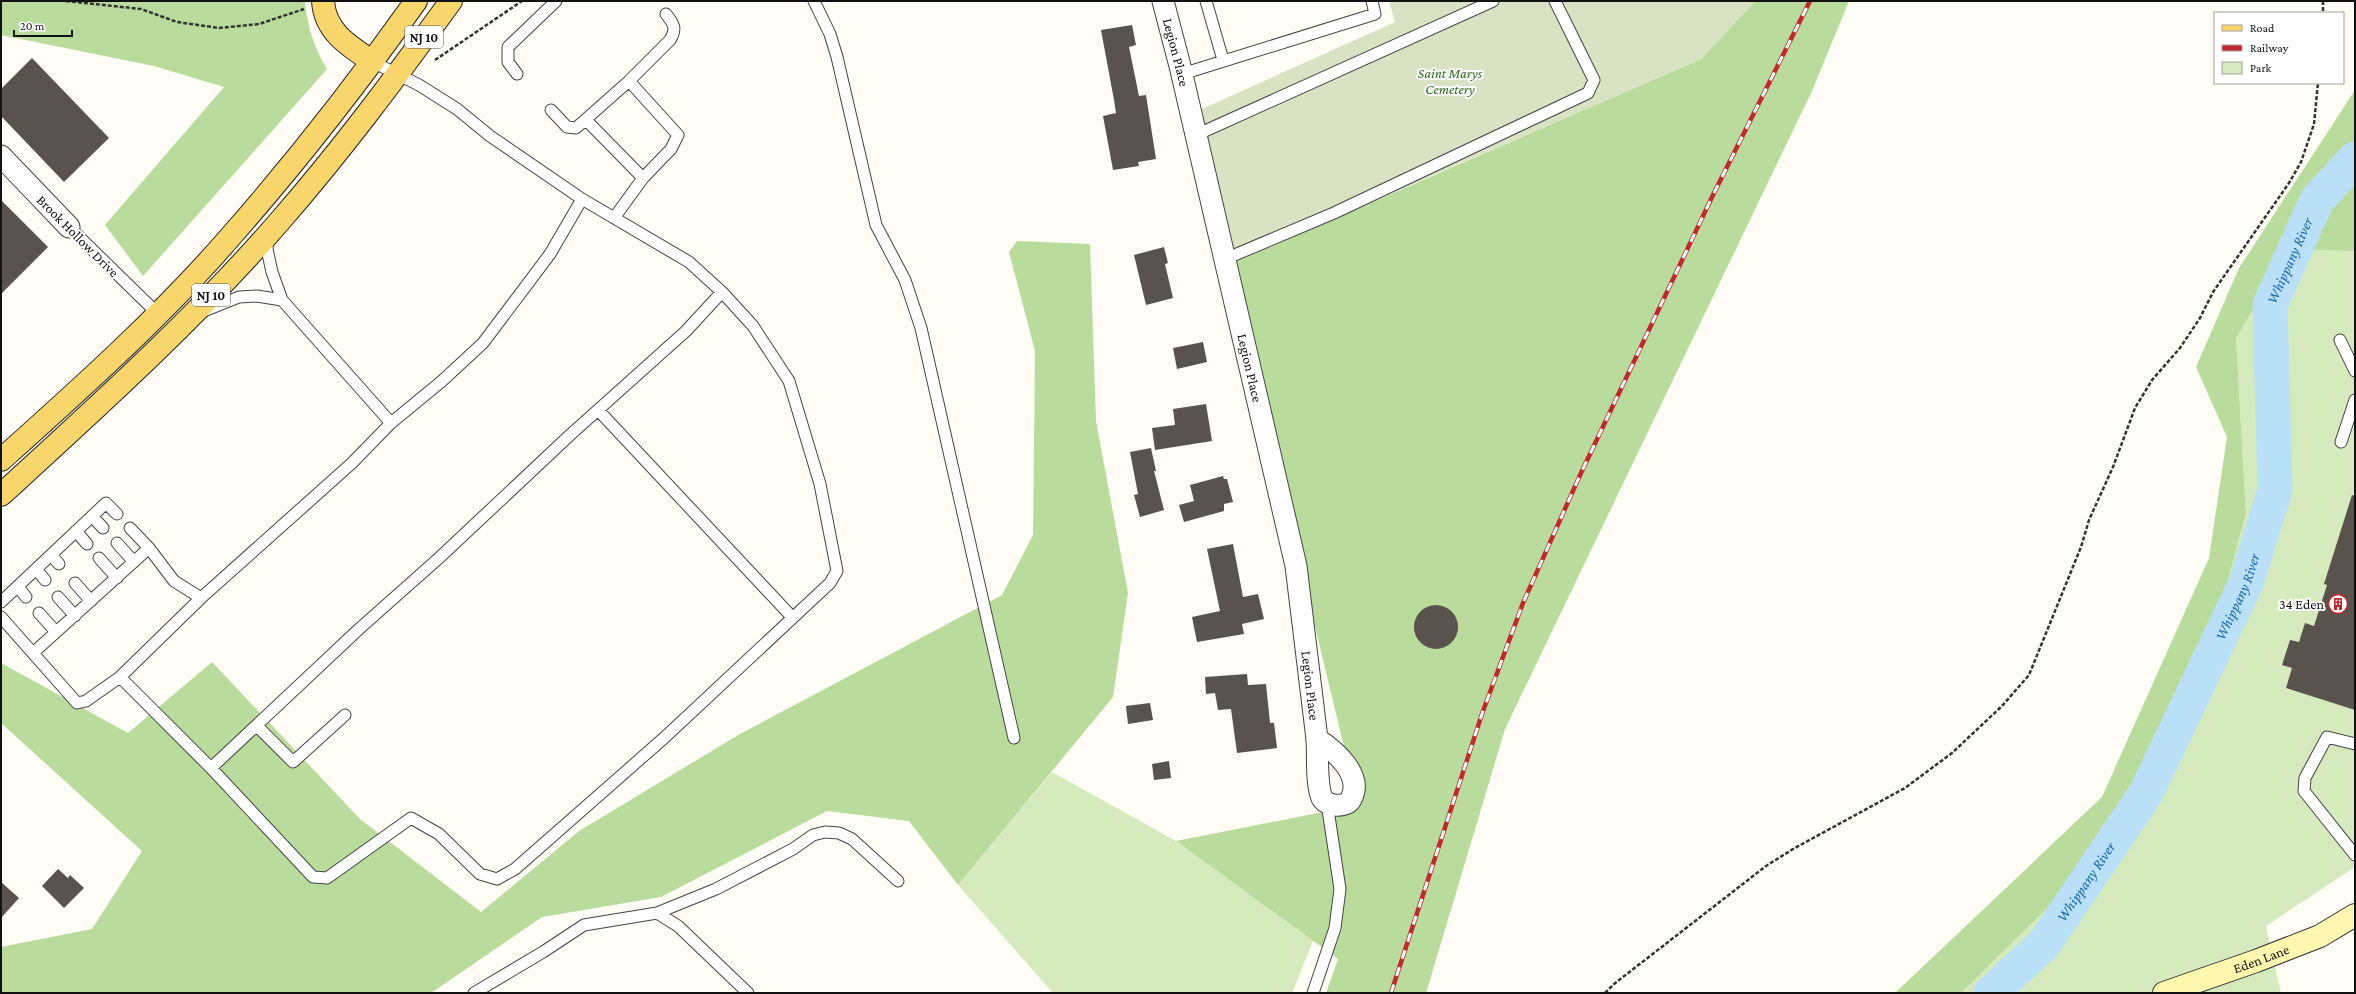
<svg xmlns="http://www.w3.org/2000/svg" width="2356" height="994" viewBox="0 0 2356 994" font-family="'Crimson Pro',serif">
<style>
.green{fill:#d5ebbd}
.forest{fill:#b9dc9c}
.cemetery{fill:#d9e3c4}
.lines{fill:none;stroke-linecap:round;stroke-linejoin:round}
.river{stroke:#b9e0f7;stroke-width:35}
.building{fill:#5a524d}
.lane-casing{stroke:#444;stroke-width:13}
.street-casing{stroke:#444;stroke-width:23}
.secondary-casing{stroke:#333;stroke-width:24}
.primary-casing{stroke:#222;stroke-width:24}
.path{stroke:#333;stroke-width:2.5;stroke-dasharray:4 2;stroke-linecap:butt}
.lane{stroke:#fff;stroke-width:11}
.street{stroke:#fff;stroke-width:21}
.secondary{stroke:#fff6b0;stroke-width:22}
.primary{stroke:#f9d66b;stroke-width:22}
.rail-casing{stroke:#c4262e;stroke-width:4.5}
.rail{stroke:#fff;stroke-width:3;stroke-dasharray:9;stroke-linecap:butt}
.labels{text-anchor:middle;stroke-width:4;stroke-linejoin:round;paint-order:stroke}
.shield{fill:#fff;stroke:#585858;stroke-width:1}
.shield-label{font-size:13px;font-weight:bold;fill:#111}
.street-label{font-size:14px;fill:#111;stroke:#fff}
.park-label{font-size:14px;font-style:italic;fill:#2f6b1f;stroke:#fff}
.poi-label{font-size:14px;fill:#111;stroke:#fff;text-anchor:end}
.water-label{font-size:15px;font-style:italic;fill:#1768a6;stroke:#fff}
</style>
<rect width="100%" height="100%" fill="#fffdf5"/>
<!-- green -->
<path class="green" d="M 2290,250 L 2355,251 L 2355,867 L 2266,926 L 2281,993 L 1961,993 L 2082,874 L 2246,513 L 2236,338 Z
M 1052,772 L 1176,841 L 1313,941 L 1292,993 L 1053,993 L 958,885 Z"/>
<!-- forest -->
<path class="forest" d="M 1,1 L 305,1 C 307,25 314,48 327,69 L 143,276 L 105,225 L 224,87 L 154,66 L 1,35 Z
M 1755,1 L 1849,1 L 1812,91 L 1505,729 L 1426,993 L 1326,993 L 1338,959 L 1176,841 L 1358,805 L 1228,265 L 1701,59 Z
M 2355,90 L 2355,251 L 2290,250 L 2236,338 L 2246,513 L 2211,642 L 2082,874 L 1961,993 L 1895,993 L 2102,797 L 2209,558 L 2227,437 L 2196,367 L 2239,268 Z
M 1017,241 L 1090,244 L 1096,421 L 1128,593 L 1113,697 L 958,885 L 909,821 L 827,811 L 661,897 L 542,917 L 431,993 L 1,993 L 1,947 L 92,929 L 142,851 L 1,723 L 1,663 L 128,733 L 212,662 L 360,819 L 481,912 L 579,831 L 740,734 L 1002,595 L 1033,535 L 1035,351 L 1009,252 Z"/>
<!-- cemetery -->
<path class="cemetery" d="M 1389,1 L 1755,1 L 1701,59 L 1227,265 L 1193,113 L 1395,22 Z"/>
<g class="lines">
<!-- river -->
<path class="river" id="s1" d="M 1991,993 L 2044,944 L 2146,793 L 2246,583 L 2275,490 L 2270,305 L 2317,200 L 2355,159"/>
</g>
<!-- building -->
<path class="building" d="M 1132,25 L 1136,45 L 1129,47 L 1139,96 L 1146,95 L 1156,159 L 1138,162 L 1139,166 L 1113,170 L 1103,116 L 1116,113 L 1114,100 L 1101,30 Z
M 32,58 L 109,138 L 64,182 L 1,116 L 1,89 Z
M 1,200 L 48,247 L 1,294 Z
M 1164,247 L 1168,263 L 1165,264 L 1173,298 L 1146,305 L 1134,255 Z
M 1203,342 L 1207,362 L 1177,369 L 1173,348 Z
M 1206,404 L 1212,441 L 1155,450 L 1152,428 L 1175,425 L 1173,409 Z
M 1151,448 L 1156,471 L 1154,471 L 1164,510 L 1140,517 L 1134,495 L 1138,494 L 1130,452 Z
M 1223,476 L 1224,479 L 1227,479 L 1233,502 L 1224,504 L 1224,511 L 1184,522 L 1179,505 L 1194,501 L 1190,485 Z
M 2352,495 L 2355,496 L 2355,710 L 2286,688 L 2292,668 L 2282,665 L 2290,640 L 2299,642 L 2305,623 L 2314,626 L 2327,585 L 2324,584 Z
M 1233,544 L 1243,597 L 1258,594 L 1264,619 L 1242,624 L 1244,634 L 1197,642 L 1192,617 L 1220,611 L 1207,549 Z
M1414 627a22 22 0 1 1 44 0a22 22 0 1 1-44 0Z
M 1247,674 L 1248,685 L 1266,684 L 1270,723 L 1274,723 L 1277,748 L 1237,753 L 1231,709 L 1218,710 L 1215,693 L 1206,694 L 1205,677 Z
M 1150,703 L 1153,720 L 1128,724 L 1126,706 Z
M 1169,761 L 1171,778 L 1154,780 L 1152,764 Z
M 58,869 L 68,878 L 70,875 L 84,888 L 64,908 L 42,886 Z
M 1,882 L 19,898 L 1,918 Z"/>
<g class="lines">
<!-- lane casing -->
<g class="lane-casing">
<path id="lane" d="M 814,1 L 830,34 L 837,57 L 876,225 L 905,280 L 921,328 L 1014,738
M 1206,1 L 1223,60
M 373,62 L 419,85 L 457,109 L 490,136 L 582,199
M 517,74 L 508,62 L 508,47 L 556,1
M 1182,74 L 1375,14 L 1372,1
M 551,110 L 567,127 L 576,128 L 629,81
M 586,120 L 643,178
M 1196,135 L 1493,1
M 582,199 L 689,262 L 722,292 L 753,326 L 789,381 L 820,484 L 837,571 L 830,583 L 664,738 L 515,869 L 497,879 L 480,874 L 439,834 L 411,818 L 327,878 L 313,877 L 211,768 L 120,677 L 201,598 L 352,463 L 391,423 L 442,381 L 483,343 L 550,254 Z
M 614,218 L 643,178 L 671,149 L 678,135 L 629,81 L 670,40 C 677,29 674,24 666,14
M 69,227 L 157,313
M 268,237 L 267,249 L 272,272 L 282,300 L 391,423
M 1225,259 L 1334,213 L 1588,93 L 1594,80 L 1555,1
M 204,311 L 239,297 L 257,296 L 282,300
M 2340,340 L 2355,371
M 598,410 L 792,617
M 2341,442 L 2355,400
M 92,516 L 103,528
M 130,528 L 149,548 L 174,581 L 201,598
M 76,531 L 87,544
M 117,543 L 134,562
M 51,555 L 59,564
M 99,558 L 117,578
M 36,569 L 45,580
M 75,583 L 91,601
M 18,587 L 26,597
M 58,597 L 75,616
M 1,602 L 106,503 L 117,514
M 39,613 L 56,632
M 1,617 L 77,703 L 86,701 L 120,677
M 33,653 L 149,548
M 257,726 L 293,762 L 345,715
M 2355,744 L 2327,737 L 2305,778 L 2304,791 L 2355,855
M 211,768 L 359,629 L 439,558 L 570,435 L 686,331 L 722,292
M 657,913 L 678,926 L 748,993
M 474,993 L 543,952 L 584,925 L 657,913 L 716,889 L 793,849 L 813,835 L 825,832 L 839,833 L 852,839 L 898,881
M 1313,993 L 1335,928 L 1340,889 L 1327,803"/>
</g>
<!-- street casing -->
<g class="street-casing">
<g id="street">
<path id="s2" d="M 1163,1 L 1180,66 L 1296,566 L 1317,739"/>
<path d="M 1,156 L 69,227"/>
<path d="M 1317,739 C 1334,750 1364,775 1351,799 C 1347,808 1327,807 1322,798 C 1316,785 1318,754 1317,739 Z"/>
</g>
</g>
<!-- secondary casing -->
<g class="secondary-casing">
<g id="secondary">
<path id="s3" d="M 2164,993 L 2256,961 L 2320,936 L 2355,915"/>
</g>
</g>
<!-- primary casing -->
<g class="primary-casing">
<path id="primary" d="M 323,1 C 325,32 349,46 373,62
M 1,460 C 79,390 163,315 231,236 C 297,161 358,83 416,1
M 1,495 C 97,407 194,320 279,222 C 341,151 396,77 451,1"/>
</g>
<!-- path -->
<path class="path" d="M 66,1 L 141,9 L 177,22 L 219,28 L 259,24 L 304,9
M 2323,1 L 2323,13
M 435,60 L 522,1
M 1605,993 L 1614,984 L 1766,866 L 1793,849 L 1905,788 L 1952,753 L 2002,706 L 2029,675 L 2081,547 L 2089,520 L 2113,467 L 2135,408 L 2152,380 L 2180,348 L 2200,318 L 2213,292 L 2289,183 L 2301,162 L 2314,124 L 2318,83"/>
<!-- lane -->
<use href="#lane" class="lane"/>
<!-- street -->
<use href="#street" class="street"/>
<!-- secondary -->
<use href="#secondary" class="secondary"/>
<!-- primary -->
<use href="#primary" class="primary"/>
<!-- rail casing -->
<g class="rail-casing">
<path id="rail" d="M 1391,993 L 1483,711 L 1523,603 L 1581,473 L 1713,195 L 1810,1"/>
</g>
<!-- rail -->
<use href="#rail" class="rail"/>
</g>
<!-- icons -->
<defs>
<g id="building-ring" transform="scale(1)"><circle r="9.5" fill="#fff" stroke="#c4262e" stroke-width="1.5"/><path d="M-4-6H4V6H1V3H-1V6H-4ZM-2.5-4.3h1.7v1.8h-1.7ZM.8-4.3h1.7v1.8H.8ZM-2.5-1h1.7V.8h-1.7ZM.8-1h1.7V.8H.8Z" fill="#c4262e"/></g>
</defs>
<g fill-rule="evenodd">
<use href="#building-ring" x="2338" y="604"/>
</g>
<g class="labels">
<!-- shield labels -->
<g class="shield">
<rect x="405" y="26" width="38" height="22" rx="3"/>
<rect x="192" y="284" width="38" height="22" rx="3"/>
</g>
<g class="shield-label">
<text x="424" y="42">NJ 10</text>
<text x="211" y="300">NJ 10</text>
</g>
<!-- street labels -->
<g class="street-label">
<text dy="5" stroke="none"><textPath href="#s2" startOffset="53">Legion Place</textPath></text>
<text transform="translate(78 236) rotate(45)" y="5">Brook Hollow Drive</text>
<text dy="5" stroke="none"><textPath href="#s2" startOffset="377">Legion Place</textPath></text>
<text dy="5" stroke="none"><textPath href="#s2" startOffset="701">Legion Place</textPath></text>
<text dy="5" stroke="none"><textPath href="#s3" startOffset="103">Eden Lane</textPath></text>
</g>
<!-- park labels -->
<g class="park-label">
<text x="1450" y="78">Saint Marys<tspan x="1450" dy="16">Cemetery</tspan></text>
</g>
<!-- poi labels -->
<g class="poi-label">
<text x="2324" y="609">34 Eden</text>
</g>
<!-- water labels -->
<g class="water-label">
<text dy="5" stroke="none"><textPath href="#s1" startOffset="818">Whippany River</textPath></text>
<text dy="5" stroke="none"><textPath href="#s1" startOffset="471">Whippany River</textPath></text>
<text dy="5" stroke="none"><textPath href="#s1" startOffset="147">Whippany River</textPath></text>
</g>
</g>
<!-- border -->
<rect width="2356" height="994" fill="none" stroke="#111111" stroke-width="4"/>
<!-- legend -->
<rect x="2214" y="12" width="130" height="72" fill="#ffffff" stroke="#a0a0a0"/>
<rect x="2222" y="25" width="20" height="6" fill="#f9d66b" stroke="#a0a0a0"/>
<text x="2250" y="32" font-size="12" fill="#111111">Road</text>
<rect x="2222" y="45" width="20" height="6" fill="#c4262e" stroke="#a0a0a0"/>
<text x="2250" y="52" font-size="12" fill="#111111">Railway</text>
<rect x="2222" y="62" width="20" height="12" fill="#d5ebbd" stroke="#a0a0a0"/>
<text x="2250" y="72" font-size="12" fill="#111111">Park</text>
<!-- scale -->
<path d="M14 30v6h58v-6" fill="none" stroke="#111111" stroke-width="2"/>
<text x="20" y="30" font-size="12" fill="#111111" stroke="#ffffff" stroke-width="3" paint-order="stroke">20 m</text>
</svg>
